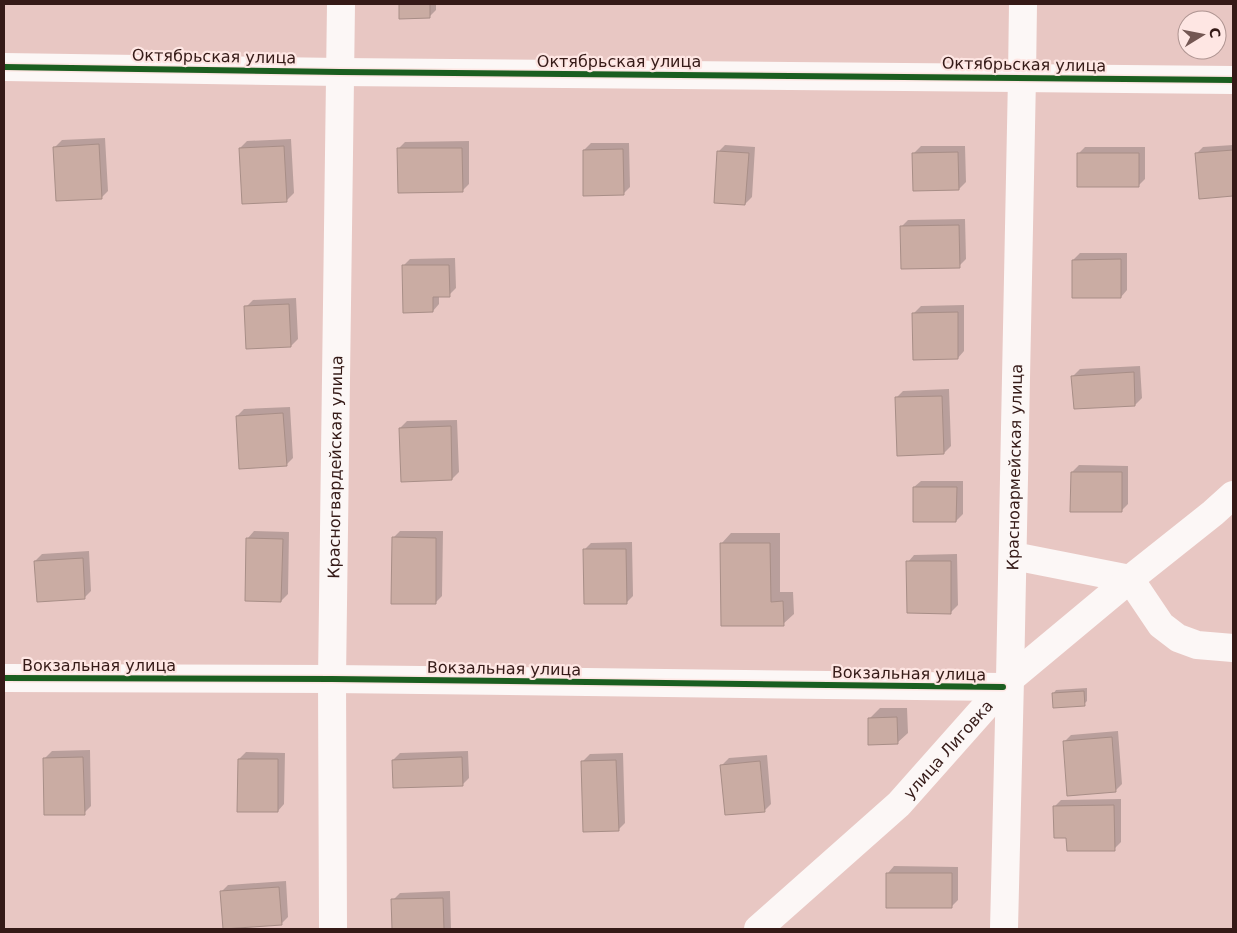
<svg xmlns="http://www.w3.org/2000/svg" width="1237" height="933" viewBox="0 0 1237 933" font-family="'DejaVu Sans',sans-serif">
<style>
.shadow{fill:#0003}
.building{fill:#caaca3;stroke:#a88e87}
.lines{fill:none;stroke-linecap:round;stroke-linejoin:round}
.minor{stroke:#fcf7f6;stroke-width:28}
.cycleway-casing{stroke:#fee6e3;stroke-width:9}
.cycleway{stroke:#1b5e20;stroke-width:6}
.labels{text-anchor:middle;stroke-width:4.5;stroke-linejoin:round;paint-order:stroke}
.street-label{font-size:16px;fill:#351a17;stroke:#fee6e3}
</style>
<rect width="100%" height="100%" fill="#e8c7c3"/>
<!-- shadow -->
<path class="shadow" d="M 400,4 L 436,4 L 436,10 L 429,17 L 401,18 Z
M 105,138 L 108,191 L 101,198 L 55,147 L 62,140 Z
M 291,139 L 294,193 L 287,200 L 240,148 L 247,141 Z
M 469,141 L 469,184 L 462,191 L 398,149 L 405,142 Z
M 591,143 L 629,143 L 630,187 L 623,194 L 584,150 Z
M 725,145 L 755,147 L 752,197 L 745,204 L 718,152 Z
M 1233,145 L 1233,195 L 1200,198 L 1196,154 L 1203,147 Z
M 921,146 L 965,146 L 966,182 L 959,189 L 914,153 Z
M 1085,147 L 1145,147 L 1145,179 L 1138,186 L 1078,154 Z
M 965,219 L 966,259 L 959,266 L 901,227 L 908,220 Z
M 1080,253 L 1127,253 L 1127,290 L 1121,297 L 1073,260 Z
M 455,258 L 456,288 L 449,295 L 439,296 L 439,304 L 433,311 L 403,266 L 410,259 Z
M 296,298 L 298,339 L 291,346 L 246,307 L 253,300 Z
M 964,305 L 964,351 L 958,358 L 914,313 L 921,306 Z
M 1140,366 L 1142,398 L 1135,405 L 1073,376 L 1080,369 Z
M 949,389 L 951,446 L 944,453 L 896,398 L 903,391 Z
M 290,407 L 293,458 L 286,465 L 237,416 L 244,409 Z
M 457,420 L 459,472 L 452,479 L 400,428 L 407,421 Z
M 1079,465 L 1128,466 L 1128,504 L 1121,511 L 1072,472 Z
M 921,481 L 963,481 L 963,514 L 956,521 L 914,487 Z
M 254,531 L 289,532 L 288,594 L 281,601 L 248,538 Z
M 400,531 L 443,531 L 442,596 L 435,603 L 393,538 Z
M 731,533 L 780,533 L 780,592 L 793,592 L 794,614 L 783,624 L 721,544 Z
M 632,542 L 633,596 L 626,603 L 584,550 L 591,543 Z
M 89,551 L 91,591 L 84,598 L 35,561 L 42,554 Z
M 957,554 L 958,605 L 951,612 L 908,562 L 914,555 Z
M 1087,688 L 1087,701 L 1084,704 L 1053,694 L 1056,690 Z
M 880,708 L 907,708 L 908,733 L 897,743 L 869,719 Z
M 1118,731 L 1122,784 L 1115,791 L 1064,742 L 1071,735 Z
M 90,750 L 91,806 L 84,813 L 45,758 L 52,751 Z
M 468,751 L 469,778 L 462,785 L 393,760 L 400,753 Z
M 246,752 L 285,753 L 284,804 L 278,811 L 239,759 Z
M 623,753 L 625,823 L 618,830 L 583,761 L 590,754 Z
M 767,755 L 771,804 L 764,811 L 722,765 L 729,758 Z
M 1121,799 L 1121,842 L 1114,849 L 1068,837 L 1054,807 L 1061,800 Z
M 894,866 L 958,867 L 958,900 L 951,907 L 888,873 Z
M 286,881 L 288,917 L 281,924 L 221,892 L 228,885 Z
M 450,891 L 451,929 L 394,929 L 393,900 L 400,893 Z"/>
<!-- building -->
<path class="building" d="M 399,4 L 430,4 L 430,18 L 399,19 Z
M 99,144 L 102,199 L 56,201 L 53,147 Z
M 284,146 L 287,202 L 242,204 L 239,148 Z
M 397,148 L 462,148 L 463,192 L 398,193 Z
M 623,149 L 624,195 L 583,196 L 583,150 Z
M 1233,150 L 1233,196 L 1199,199 L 1195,153 Z
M 717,151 L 749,153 L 745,205 L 714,203 Z
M 958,152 L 959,190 L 913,191 L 912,153 Z
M 1077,153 L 1139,153 L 1139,187 L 1077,187 Z
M 959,225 L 960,268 L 901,269 L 900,226 Z
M 1121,259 L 1121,298 L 1072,298 L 1072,260 Z
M 402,265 L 449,265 L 450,297 L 433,297 L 433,312 L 403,313 Z
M 289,304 L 291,347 L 246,349 L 244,306 Z
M 958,312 L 958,359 L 913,360 L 912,313 Z
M 1134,372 L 1135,406 L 1074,409 L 1071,376 Z
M 942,396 L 944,454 L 897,456 L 895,397 Z
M 283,413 L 287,466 L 239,469 L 236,416 Z
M 451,426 L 452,480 L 401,482 L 399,428 Z
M 1071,472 L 1122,472 L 1122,512 L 1070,512 Z
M 913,487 L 957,487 L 956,522 L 913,522 Z
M 392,537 L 436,538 L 436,604 L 391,604 Z
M 246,538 L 283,539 L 281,602 L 245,601 Z
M 720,543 L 770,543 L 771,602 L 783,601 L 784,626 L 721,626 Z
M 583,549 L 626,549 L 627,604 L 584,604 Z
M 83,558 L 85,599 L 37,602 L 34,561 Z
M 906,561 L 951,561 L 951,614 L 907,613 Z
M 1084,691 L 1085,706 L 1053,708 L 1052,693 Z
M 897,717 L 898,744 L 868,745 L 868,718 Z
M 1112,737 L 1116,792 L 1067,796 L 1063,741 Z
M 83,757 L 85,815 L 44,815 L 43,758 Z
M 462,757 L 463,786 L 393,788 L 392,760 Z
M 238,759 L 278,759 L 278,812 L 237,812 Z
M 616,760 L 619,831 L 583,832 L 581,761 Z
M 760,761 L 765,812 L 725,815 L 720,765 Z
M 1114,805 L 1115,851 L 1067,851 L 1066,838 L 1054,838 L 1053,806 Z
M 886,873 L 952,873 L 952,908 L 886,908 Z
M 279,887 L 282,925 L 223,929 L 220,891 Z
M 443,898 L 444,929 L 392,929 L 391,899 Z"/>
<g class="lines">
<!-- minor -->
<g class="minor">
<path d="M 4,67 L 340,72 L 1233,80"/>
<path d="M 1013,556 L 1130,579 L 1161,625 L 1178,638 L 1197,645 L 1233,648"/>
<path d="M 4,678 L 332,679 L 1003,687"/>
<path id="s1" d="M 333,929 L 332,679 L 341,4"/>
<path id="s2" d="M 758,929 L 899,804 L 1010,679 L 1130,579 L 1213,513 L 1233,495"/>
<path id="s3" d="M 1004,929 L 1010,679 L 1022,77 L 1023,4"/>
</g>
<!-- cycleway casing -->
<g class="cycleway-casing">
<path id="cycleway" d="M 4,67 L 340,72 L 1233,80
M 4,678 L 332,679 L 1003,687"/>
</g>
<!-- cycleway -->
<use href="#cycleway" class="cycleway"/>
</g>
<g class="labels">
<!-- street labels -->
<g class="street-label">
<text transform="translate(214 56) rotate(1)" y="6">Октябрьская улица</text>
<text x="619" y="67">Октябрьская улица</text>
<text transform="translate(1024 64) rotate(1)" y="6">Октябрьская улица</text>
<text dy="6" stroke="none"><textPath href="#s1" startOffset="462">Красногвардейская улица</textPath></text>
<text dy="6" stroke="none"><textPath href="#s3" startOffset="462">Красноармейская улица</textPath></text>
<text x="99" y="671">Вокзальная улица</text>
<text transform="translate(504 668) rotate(1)" y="6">Вокзальная улица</text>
<text transform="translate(909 673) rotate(1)" y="6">Вокзальная улица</text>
<text dy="6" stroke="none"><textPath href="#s2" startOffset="262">улица Лиговка</textPath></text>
</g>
</g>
<!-- border -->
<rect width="1237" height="933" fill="none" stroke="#351a17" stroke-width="10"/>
<!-- north arrow -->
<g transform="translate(1202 35) rotate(80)"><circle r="24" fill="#fee6e3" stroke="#ae9491"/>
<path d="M0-4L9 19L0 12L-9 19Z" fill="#745753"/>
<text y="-8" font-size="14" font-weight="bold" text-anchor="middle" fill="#351a17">С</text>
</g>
</svg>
